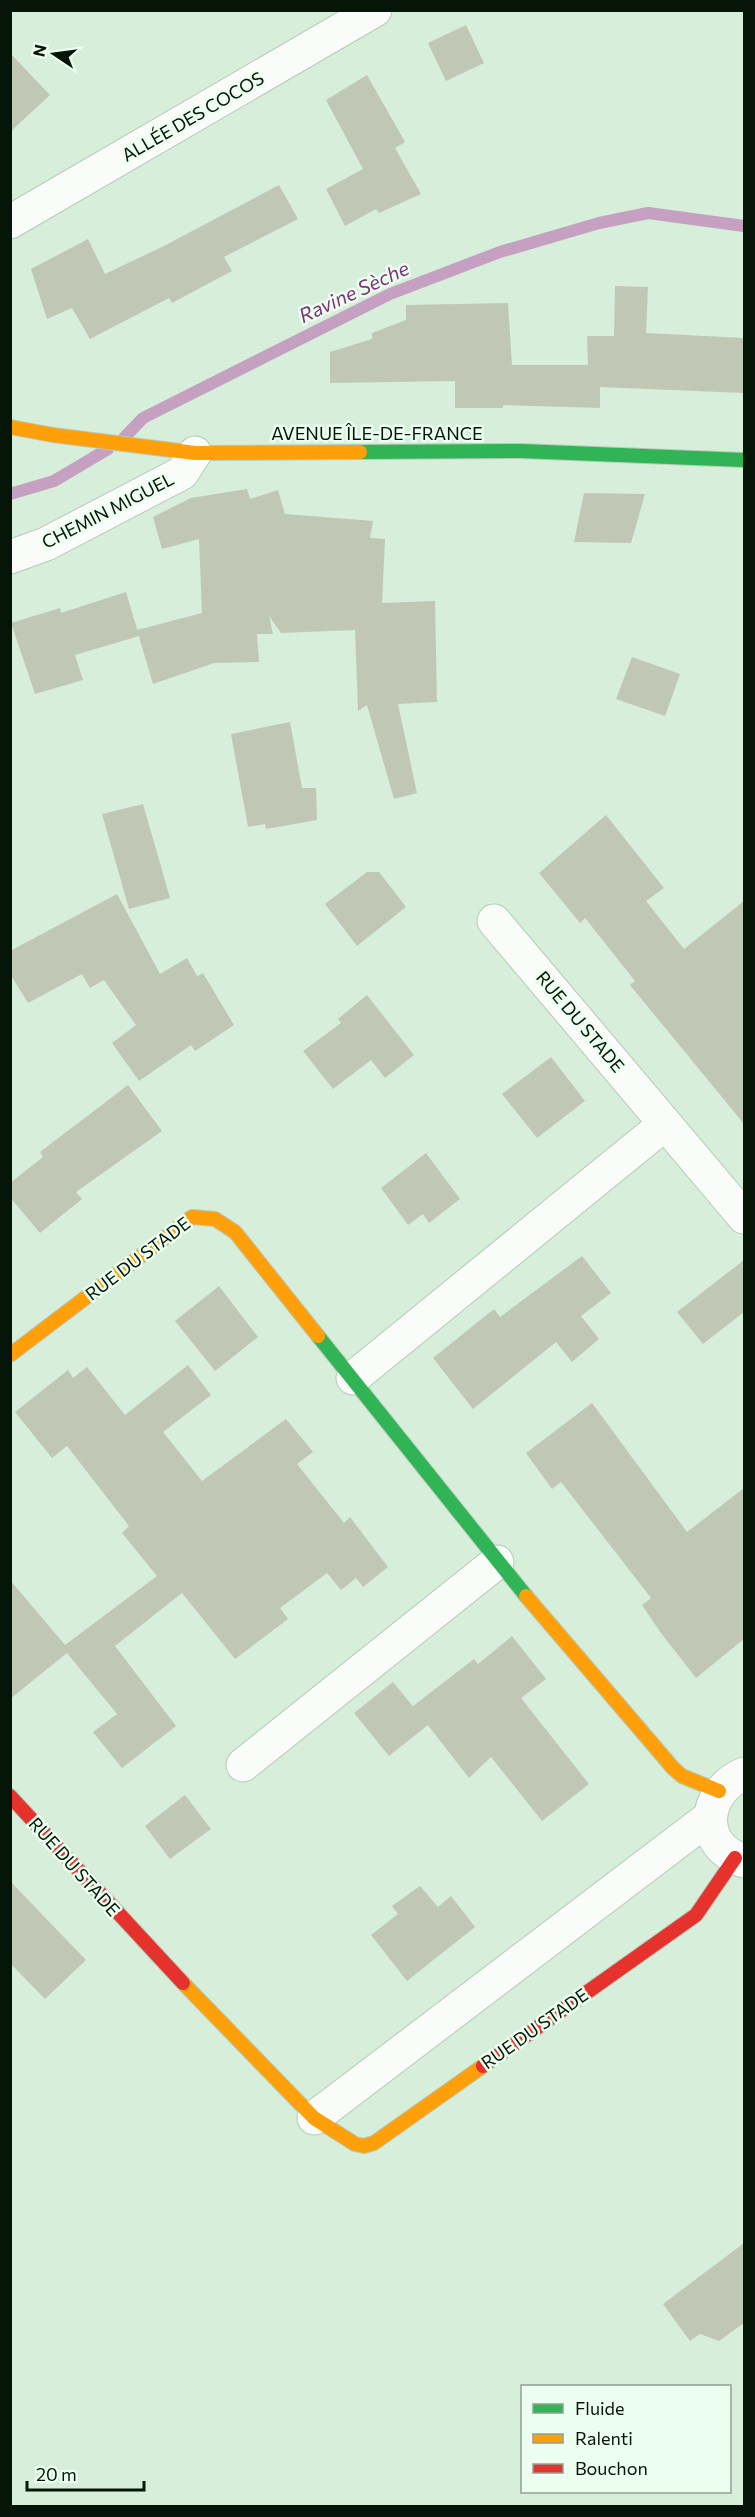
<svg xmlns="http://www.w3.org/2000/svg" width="755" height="2517" viewBox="0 0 755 2517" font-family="Commissioner,sans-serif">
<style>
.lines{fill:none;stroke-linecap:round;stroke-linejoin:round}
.stream{stroke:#c5a0c1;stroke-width:12}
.building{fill:#c0c8b5}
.street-casing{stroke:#b6cab9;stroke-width:35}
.fast-casing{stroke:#b6cab9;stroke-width:16}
.slow-casing{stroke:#b6cab9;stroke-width:16}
.jam-casing{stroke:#b6cab9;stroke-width:16}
.street{stroke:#f9fcf9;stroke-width:33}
.fast{stroke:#30b455;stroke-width:14}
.slow{stroke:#ff9f0a;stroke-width:14}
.jam{stroke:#e5322d;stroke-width:14}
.labels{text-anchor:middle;stroke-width:5;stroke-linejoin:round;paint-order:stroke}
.street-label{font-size:18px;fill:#051609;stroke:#ecfeef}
.water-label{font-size:20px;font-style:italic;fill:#7f3379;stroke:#ecfeef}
</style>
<rect width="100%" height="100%" fill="#d6eeda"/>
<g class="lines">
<!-- stream -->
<path class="stream" d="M 123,439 L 143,418 L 390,294 L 500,252 L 599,223 L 648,213 L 744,226
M 10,494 L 54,481 L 108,449"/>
</g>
<!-- building -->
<path class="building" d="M 466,25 L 484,63 L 446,81 L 428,43 Z
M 10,53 L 50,95 L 10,132 Z
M 367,75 L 405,142 L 395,148 L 421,194 L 379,213 L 376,209 L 345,226 L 326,189 L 363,169 L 326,100 Z
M 279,185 L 298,219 L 224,257 L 232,271 L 172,303 L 169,298 L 90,339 L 72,308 L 47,319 L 31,269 L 88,239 L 105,274 L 164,246 Z
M 615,286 L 648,287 L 646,333 L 744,338 L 744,393 L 600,387 L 600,408 L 503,405 L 503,408 L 455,408 L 455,381 L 330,383 L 330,352 L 372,339 L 372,333 L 406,320 L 406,305 L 508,303 L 512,365 L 588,365 L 587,336 L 614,336 Z
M 247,489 L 250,499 L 278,490 L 285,514 L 373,521 L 370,538 L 385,539 L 382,603 L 435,601 L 437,702 L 398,704 L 417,793 L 394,799 L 367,705 L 358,711 L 355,630 L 281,633 L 269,616 L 273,634 L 257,634 L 259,662 L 214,663 L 153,684 L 137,630 L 202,613 L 199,539 L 162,549 L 153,517 L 191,498 Z
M 584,493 L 645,494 L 631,543 L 574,542 Z
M 126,592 L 139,636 L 75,655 L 83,680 L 35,694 L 11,623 L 60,608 L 61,613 Z
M 632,657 L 680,674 L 665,716 L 616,699 Z
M 290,722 L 302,788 L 316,788 L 317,820 L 266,829 L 265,824 L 248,827 L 231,734 Z
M 143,804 L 170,898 L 129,909 L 102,814 Z
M 606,815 L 664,888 L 646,901 L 684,949 L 744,901 L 744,1124 L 630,985 L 635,981 L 585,918 L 580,923 L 539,873 Z
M 367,872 L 379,872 L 406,907 L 357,946 L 325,904 Z
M 117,894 L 160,974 L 187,958 L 197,976 L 203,973 L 234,1025 L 195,1051 L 191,1045 L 139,1081 L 112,1043 L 136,1025 L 104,980 L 90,988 L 82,974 L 28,1003 L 10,974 L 10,951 Z
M 367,995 L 414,1055 L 385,1078 L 371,1060 L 333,1089 L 303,1051 L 341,1023 L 338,1019 Z
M 551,1057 L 585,1101 L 537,1138 L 502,1094 Z
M 128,1085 L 162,1131 L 76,1192 L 82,1199 L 40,1233 L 10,1197 L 10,1183 L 43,1157 L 40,1152 Z
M 426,1153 L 460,1199 L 429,1223 L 423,1214 L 408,1225 L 381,1188 Z
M 582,1256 L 611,1293 L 581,1316 L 599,1339 L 572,1362 L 556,1342 L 473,1409 L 433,1358 L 494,1309 L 500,1317 Z
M 744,1260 L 744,1312 L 703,1344 L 677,1312 Z
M 219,1286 L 258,1337 L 215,1371 L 175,1321 Z
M 188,1365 L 211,1395 L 163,1432 L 202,1481 L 286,1419 L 313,1452 L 297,1464 L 344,1523 L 350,1517 L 388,1567 L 363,1587 L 356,1578 L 341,1590 L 327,1573 L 280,1608 L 288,1619 L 235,1659 L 182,1593 L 115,1646 L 176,1726 L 122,1768 L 93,1732 L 117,1714 L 67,1653 L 10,1699 L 10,1580 L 65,1645 L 157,1576 L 122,1533 L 129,1526 L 67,1446 L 52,1458 L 15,1412 L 68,1370 L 73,1378 L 87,1367 L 125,1415 Z
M 592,1403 L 687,1532 L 744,1488 L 744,1639 L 696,1678 L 661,1633 L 642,1605 L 651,1598 L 561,1482 L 552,1489 L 526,1453 Z
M 512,1636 L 546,1679 L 521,1698 L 589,1784 L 542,1821 L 491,1757 L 469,1778 L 413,1706 L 474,1659 L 478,1664 Z
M 393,1682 L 428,1725 L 389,1756 L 354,1713 Z
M 185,1795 L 211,1829 L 170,1859 L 145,1826 Z
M 10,1881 L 86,1960 L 45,1999 L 10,1963 Z
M 420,1886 L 438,1907 L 451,1896 L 475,1927 L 407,1981 L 371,1935 L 398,1914 L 392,1906 Z
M 744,2243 L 744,2323 L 719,2341 L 700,2334 L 690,2341 L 663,2304 Z"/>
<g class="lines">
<!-- street casing -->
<g class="street-casing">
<path id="street" d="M 10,222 L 375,10
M 10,557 L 46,544 L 182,473 L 195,453
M 494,921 L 744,1217
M 353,1378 L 665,1124
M 243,1765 L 497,1562
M 744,1774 C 702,1792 697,1846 744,1861
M 314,2118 L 710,1817"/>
</g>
<!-- fast casing -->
<g class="fast-casing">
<path id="fast" d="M 360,452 L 521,451 L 744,460
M 318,1336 L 526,1596"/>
</g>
<!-- slow casing -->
<g class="slow-casing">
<path id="slow" d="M 10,427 L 53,435 L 195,453 L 360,452
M 10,1355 L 192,1217 L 215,1219 L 235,1232 L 318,1336
M 526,1596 L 673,1768 L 682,1776 L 719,1791
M 183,1983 L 314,2118 L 355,2144 L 364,2146 L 374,2143 L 483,2066"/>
</g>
<!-- jam casing -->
<g class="jam-casing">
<path id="jam" d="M 10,1796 L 183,1983
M 483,2066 L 696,1915 L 735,1858"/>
</g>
<!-- street -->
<use href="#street" class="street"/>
<!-- fast -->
<use href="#fast" class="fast"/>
<!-- slow -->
<use href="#slow" class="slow"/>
<!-- jam -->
<use href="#jam" class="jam"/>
</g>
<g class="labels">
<!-- street labels -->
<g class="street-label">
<text transform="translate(193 117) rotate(-30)" y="6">ALLÉE DES COCOS</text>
<text x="377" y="440">AVENUE ÎLE-DE-FRANCE</text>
<text transform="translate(108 511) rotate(-27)" y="6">CHEMIN MIGUEL</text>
<text transform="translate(580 1022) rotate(50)" y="6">RUE DU STADE</text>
<text transform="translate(138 1259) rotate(-37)" y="6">RUE DU STADE</text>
<text transform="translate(74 1867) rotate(48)" y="6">RUE DU STADE</text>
<text transform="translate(535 2029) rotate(-35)" y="6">RUE DU STADE</text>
</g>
<!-- water labels -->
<g class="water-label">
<text transform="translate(354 292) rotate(-25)" y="7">Ravine Sèche</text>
</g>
</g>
<!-- border -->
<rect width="755" height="2517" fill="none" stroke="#051609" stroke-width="24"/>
<!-- legend -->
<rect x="521" y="2385" width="210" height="108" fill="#ecfeef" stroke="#90a193" stroke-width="1.5"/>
<rect x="533" y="2404" width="30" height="9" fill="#30b455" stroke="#90a193" stroke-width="1.5"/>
<text x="575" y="2415" font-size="18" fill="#051609">Fluide</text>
<rect x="533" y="2434" width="30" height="9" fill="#ff9f0a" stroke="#90a193" stroke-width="1.5"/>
<text x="575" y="2445" font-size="18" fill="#051609">Ralenti</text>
<rect x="533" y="2464" width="30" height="9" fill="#e5322d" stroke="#90a193" stroke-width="1.5"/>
<text x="575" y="2475" font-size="18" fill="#051609">Bouchon</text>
<!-- north arrow -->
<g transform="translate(54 54) rotate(283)" stroke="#ecfeef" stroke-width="4.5" paint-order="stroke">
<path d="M0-4.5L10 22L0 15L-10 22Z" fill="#051609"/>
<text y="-9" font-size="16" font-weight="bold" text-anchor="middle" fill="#051609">N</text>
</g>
<!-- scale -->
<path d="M27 2481v9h117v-9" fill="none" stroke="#051609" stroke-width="3"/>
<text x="36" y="2481" font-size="18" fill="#051609" stroke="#ecfeef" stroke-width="4.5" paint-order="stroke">20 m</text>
</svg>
